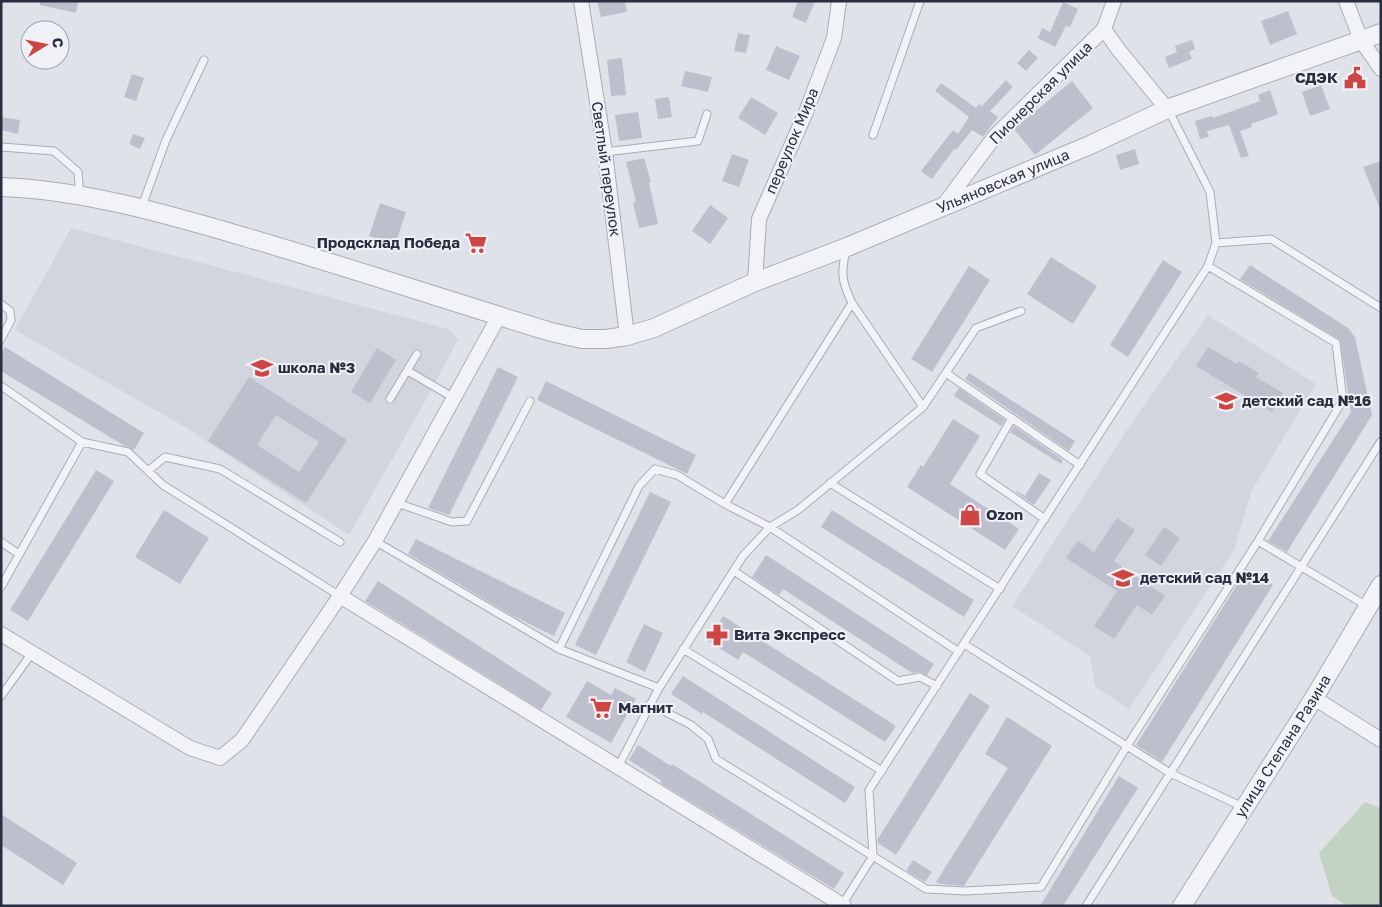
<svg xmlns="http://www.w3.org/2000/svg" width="1382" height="907" viewBox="0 0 1382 907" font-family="'Golos Text',sans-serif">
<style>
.built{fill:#d2d4de}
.green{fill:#c2d3c1}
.building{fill:#bdc0cc;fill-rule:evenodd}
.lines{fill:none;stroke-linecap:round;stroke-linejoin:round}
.service-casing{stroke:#a9acb6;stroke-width:9}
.minor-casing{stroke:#a9acb6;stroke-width:16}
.tertiary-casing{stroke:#a9acb6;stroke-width:20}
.service{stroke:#f2f3f7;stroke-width:7}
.minor{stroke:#f2f3f7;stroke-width:14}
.tertiary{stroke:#f2f3f7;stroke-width:18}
.labels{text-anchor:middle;stroke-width:4;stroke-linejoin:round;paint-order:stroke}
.poi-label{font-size:15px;font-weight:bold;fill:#282d40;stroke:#eff1f6;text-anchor:start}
.street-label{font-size:15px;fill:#282d40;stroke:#eff1f6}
</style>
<rect width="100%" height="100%" fill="#e0e2e9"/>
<!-- built -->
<path class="built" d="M 71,228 L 448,329 L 458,339 L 427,398 L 349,535 L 185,427 L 15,330 Z
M 1208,315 L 1316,384 L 1252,490 L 1234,550 L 1129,709 L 1095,686 L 1090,656 L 1012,606 L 1135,418 Z"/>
<!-- green -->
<path class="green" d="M 1365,802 L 1381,808 L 1381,906 L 1347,906 L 1332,896 L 1319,853 Z"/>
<!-- building -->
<path class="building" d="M 40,1 L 78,1 L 76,13 L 40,5 Z
M 597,1 L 625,1 L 627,12 L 601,17 Z
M 798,1 L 815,1 L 806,23 L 792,17 Z
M 1063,2 L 1078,9 L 1070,27 L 1066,26 L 1055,47 L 1038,38 L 1042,28 L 1050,32 Z
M 1288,11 L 1297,34 L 1270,45 L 1261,21 Z
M 738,33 L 750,35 L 746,53 L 734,51 Z
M 1192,40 L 1195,49 L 1189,52 L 1192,59 L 1169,68 L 1165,57 L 1177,52 L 1175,46 Z
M 776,46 L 800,56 L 789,80 L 766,70 Z
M 1029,50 L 1038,58 L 1026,71 L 1017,63 Z
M 622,58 L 626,95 L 611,96 L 607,60 Z
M 685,71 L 712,77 L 708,92 L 681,86 Z
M 132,74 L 144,78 L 136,101 L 124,97 Z
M 1357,74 L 1360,88 L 1350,90 L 1347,77 Z
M 1006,80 L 1013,87 L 990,111 L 998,117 L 983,137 L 972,130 L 956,150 L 954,149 L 932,179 L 921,171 L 953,130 L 958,134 L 969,117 L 935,91 L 941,83 L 976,108 L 979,104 L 982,106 Z
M 1072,81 L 1093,108 L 1035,155 L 1014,129 Z
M 1321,85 L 1330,109 L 1310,116 L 1302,92 Z
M 1270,90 L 1278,114 L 1251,124 L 1252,127 L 1240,131 L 1249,156 L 1241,158 L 1229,125 L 1207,131 L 1209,137 L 1200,139 L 1195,121 L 1212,116 L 1213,118 L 1260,101 L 1258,95 Z
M 669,97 L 672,117 L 658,119 L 655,99 Z
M 751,97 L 778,113 L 765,135 L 738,118 Z
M 638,112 L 642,138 L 619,141 L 615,115 Z
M 1,117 L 20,120 L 18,134 L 1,130 Z
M 133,134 L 145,138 L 140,149 L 129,144 Z
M 1135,149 L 1139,164 L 1120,170 L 1116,155 Z
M 732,154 L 749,160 L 739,187 L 722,181 Z
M 644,158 L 651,182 L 649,183 L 658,224 L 639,228 L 633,203 L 636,202 L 626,162 Z
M 1381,161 L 1381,209 L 1380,209 L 1363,167 Z
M 380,203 L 406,212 L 395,245 L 369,236 Z
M 710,205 L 728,218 L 710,244 L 692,231 Z
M 1051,257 L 1097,286 L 1073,324 L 1027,294 Z
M 1163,260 L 1182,272 L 1128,357 L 1110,345 Z
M 1250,265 L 1348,328 L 1355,337 L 1372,415 L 1287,552 L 1268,541 L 1351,412 L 1340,340 L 1240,279 Z
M 969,266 L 990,280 L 932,372 L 911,359 Z
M 5,347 L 144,433 L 134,450 L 123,445 L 1,371 L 1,353 Z
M 1208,347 L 1237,364 L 1238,361 L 1259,373 L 1256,377 L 1283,393 L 1272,412 L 1196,366 Z
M 377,348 L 396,360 L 370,403 L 351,392 Z
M 498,367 L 518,377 L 449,515 L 428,508 Z
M 969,373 L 1075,441 L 1069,451 L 965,379 Z
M 249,377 L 347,440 L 306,503 L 208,441 ZM 276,415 L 319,442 L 299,472 L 257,445 Z
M 546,381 L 696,455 L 687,474 L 537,400 Z
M 959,388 L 1005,420 L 1001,426 L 954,396 Z
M 953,419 L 980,436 L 950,484 L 1019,529 L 1005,550 L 907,487 L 921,465 L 923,467 Z
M 1014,426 L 1063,460 L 1061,464 L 1010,432 Z
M 96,470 L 114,481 L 28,621 L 10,610 Z
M 1039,473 L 1051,480 L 1034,505 L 1016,492 L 1017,491 L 1025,496 Z
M 650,492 L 671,502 L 596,655 L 575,645 Z
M 164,510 L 209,538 L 180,584 L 135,557 Z
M 832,510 L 974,600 L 964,617 L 821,527 Z
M 1117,518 L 1135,530 L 1114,561 L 1165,596 L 1152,615 L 1137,605 L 1114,639 L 1094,626 L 1117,591 L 1066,558 L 1078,541 L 1094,552 Z
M 1164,527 L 1180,538 L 1161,566 L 1145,555 Z
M 416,539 L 565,613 L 554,636 L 513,616 L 408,554 Z
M 766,555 L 934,664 L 927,675 L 920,672 L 912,673 L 783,589 L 779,595 L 752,577 Z
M 1247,569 L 1273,585 L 1162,762 L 1136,745 Z
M 378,581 L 552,693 L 541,710 L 365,601 Z
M 723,616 L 896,726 L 885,742 L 743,652 L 738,660 L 708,641 Z
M 644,624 L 663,633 L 645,672 L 626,662 Z
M 683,676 L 855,787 L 845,803 L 703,712 L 702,714 L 671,694 Z
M 587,681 L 611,695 L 615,688 L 636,699 L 611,743 L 566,717 Z
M 970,693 L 990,706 L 896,855 L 878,843 L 877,840 Z
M 1007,717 L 1052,746 L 964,886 L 940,884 L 936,882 L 1008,768 L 985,754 Z
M 638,745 L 671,766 L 672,764 L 844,873 L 834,889 L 660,783 L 662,781 L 629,760 Z
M 1119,776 L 1138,788 L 1063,906 L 1040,906 Z
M 1,814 L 77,863 L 63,885 L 1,845 Z
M 913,860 L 932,872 L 925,882 L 906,871 Z"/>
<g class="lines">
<!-- service casing -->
<g class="service-casing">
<path id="service" d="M 873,135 L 920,1
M 1,147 L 54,151 L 78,172 L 80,196
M 605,152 L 698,141 L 707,114
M 141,209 L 166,140 L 204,60
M 1216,243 L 1271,239 L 1381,308
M 852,303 L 725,504 L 770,527 L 959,652
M 1,304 L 10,311 L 11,320 L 1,339
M 408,371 L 454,398
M 946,373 L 1080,465
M 1,386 L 82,442 L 1,587
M 390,399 L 417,354
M 923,407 L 976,328 L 1021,311
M 1012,418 L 980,474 L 1045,519
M 82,442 L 128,452 L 163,485 L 340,596
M 148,471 L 165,457 L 220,469 L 340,542
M 830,483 L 1000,589
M 397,503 L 452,522 L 467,521 L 530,401
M 375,541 L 559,649 L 659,688
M 1258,541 L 1367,606
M 1,542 L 19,554
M 734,571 L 898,681 L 920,677 L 937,686
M 964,644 L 1170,773 L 1243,807
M 559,649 L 639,486 L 655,469 L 677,475 L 725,504
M 683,649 L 882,771
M 1,696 L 32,653
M 650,704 L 691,725 L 708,739 L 716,759 L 926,889 L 965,891 L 1041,887 L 1127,746 L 1258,541 L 1343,400 L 1336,343 L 1208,266
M 618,767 L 659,688 L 743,556 L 770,527 L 798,510 L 923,407 L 852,303 C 841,280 841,273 846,250
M 842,905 L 873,856 L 869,790 L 1208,266 L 1216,243 L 1210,192 L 1168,109
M 1086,906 L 1381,441"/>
</g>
<!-- minor casing -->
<g class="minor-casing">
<path id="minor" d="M 581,1 L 605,152 L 627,336
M 1346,1 L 1361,40 L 1381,69
M 1104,29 L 1118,49 L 1167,109
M 943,206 L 995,136 L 1104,29 L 1114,1
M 755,282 L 759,219 L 806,112 L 834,38 L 839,1
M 340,596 L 844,906
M 1,634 L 190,748 L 220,758 L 242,740 L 340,596 L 375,541 L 499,316
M 1314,698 L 1381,740"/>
</g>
<!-- tertiary casing -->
<g class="tertiary-casing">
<g id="tertiary">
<path id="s1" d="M 1,187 C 84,190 166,214 245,237 C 348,267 449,301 551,332 L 582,339 L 606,339 L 627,336 L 654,328 L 755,282 L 847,247 L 1090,145 L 1167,109 L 1381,33"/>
<path id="s2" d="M 1182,906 L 1314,698 L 1381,585"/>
</g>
</g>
<!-- service -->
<use href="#service" class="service"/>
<!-- minor -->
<use href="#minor" class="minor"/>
<!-- tertiary -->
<use href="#tertiary" class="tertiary"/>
</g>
<!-- icons -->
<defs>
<g id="civic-bare" transform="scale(1.725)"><path d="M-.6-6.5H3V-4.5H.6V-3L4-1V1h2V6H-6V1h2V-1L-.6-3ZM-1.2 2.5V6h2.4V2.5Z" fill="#ce4644" stroke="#eff1f6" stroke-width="2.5" paint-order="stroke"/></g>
<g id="supermarket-bare" transform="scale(1.725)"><path d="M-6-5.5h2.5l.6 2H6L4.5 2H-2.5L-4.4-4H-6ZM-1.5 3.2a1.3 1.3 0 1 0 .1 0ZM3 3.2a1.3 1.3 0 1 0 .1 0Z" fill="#ce4644" stroke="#eff1f6" stroke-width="2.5" paint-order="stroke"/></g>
<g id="school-bare" transform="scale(1.725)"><path d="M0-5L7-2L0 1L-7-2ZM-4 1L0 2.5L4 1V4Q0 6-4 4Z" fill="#ce4644" stroke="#eff1f6" stroke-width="2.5" paint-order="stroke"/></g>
<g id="shop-bare" transform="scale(1.725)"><path d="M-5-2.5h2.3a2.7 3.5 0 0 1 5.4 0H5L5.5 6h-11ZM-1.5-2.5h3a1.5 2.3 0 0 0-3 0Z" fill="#ce4644" stroke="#eff1f6" stroke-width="2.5" paint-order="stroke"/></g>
<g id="pharmacy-bare" transform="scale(1.725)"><path d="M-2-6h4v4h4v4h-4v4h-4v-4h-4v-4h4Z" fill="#ce4644" stroke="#eff1f6" stroke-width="2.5" paint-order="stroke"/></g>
</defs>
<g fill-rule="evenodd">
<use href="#civic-bare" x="1355" y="78"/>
<use href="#supermarket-bare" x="476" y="243"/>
<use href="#school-bare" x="262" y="368"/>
<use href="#school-bare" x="1226" y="401"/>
<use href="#shop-bare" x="970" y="515"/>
<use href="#school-bare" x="1123" y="578"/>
<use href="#pharmacy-bare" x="717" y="635"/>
<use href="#supermarket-bare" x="601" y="708"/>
</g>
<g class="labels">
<!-- poi labels -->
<g class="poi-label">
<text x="1338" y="83" text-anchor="end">СДЭК</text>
<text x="460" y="248" text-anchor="end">Продсклад Победа</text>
<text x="278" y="373">школа №3</text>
<text x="1242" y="406">детский сад №16</text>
<text x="986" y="520">Ozon</text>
<text x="1140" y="583">детский сад №14</text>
<text x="734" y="640">Вита Экспресс</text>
<text x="618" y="713">Магнит</text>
</g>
<!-- street labels -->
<g class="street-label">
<text transform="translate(1041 93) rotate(-45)" y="5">Пионерская улица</text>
<text transform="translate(792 141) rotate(-67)" y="5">переулок Мира</text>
<text transform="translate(606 169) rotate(82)" y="5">Светлый переулок</text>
<text dy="5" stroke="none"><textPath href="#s1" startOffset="1054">Ульяновская улица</textPath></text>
<text dy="5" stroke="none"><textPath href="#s2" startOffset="189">улица Степана Разина</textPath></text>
</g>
</g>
<!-- border -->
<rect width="1382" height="907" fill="none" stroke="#282d40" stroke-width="5"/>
<!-- north arrow -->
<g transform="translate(45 45) rotate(80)"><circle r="24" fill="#eff1f6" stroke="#9fa3ad"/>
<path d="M0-4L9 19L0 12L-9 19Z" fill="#ce4644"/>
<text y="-8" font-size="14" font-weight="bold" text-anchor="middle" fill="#282d40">С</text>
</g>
</svg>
